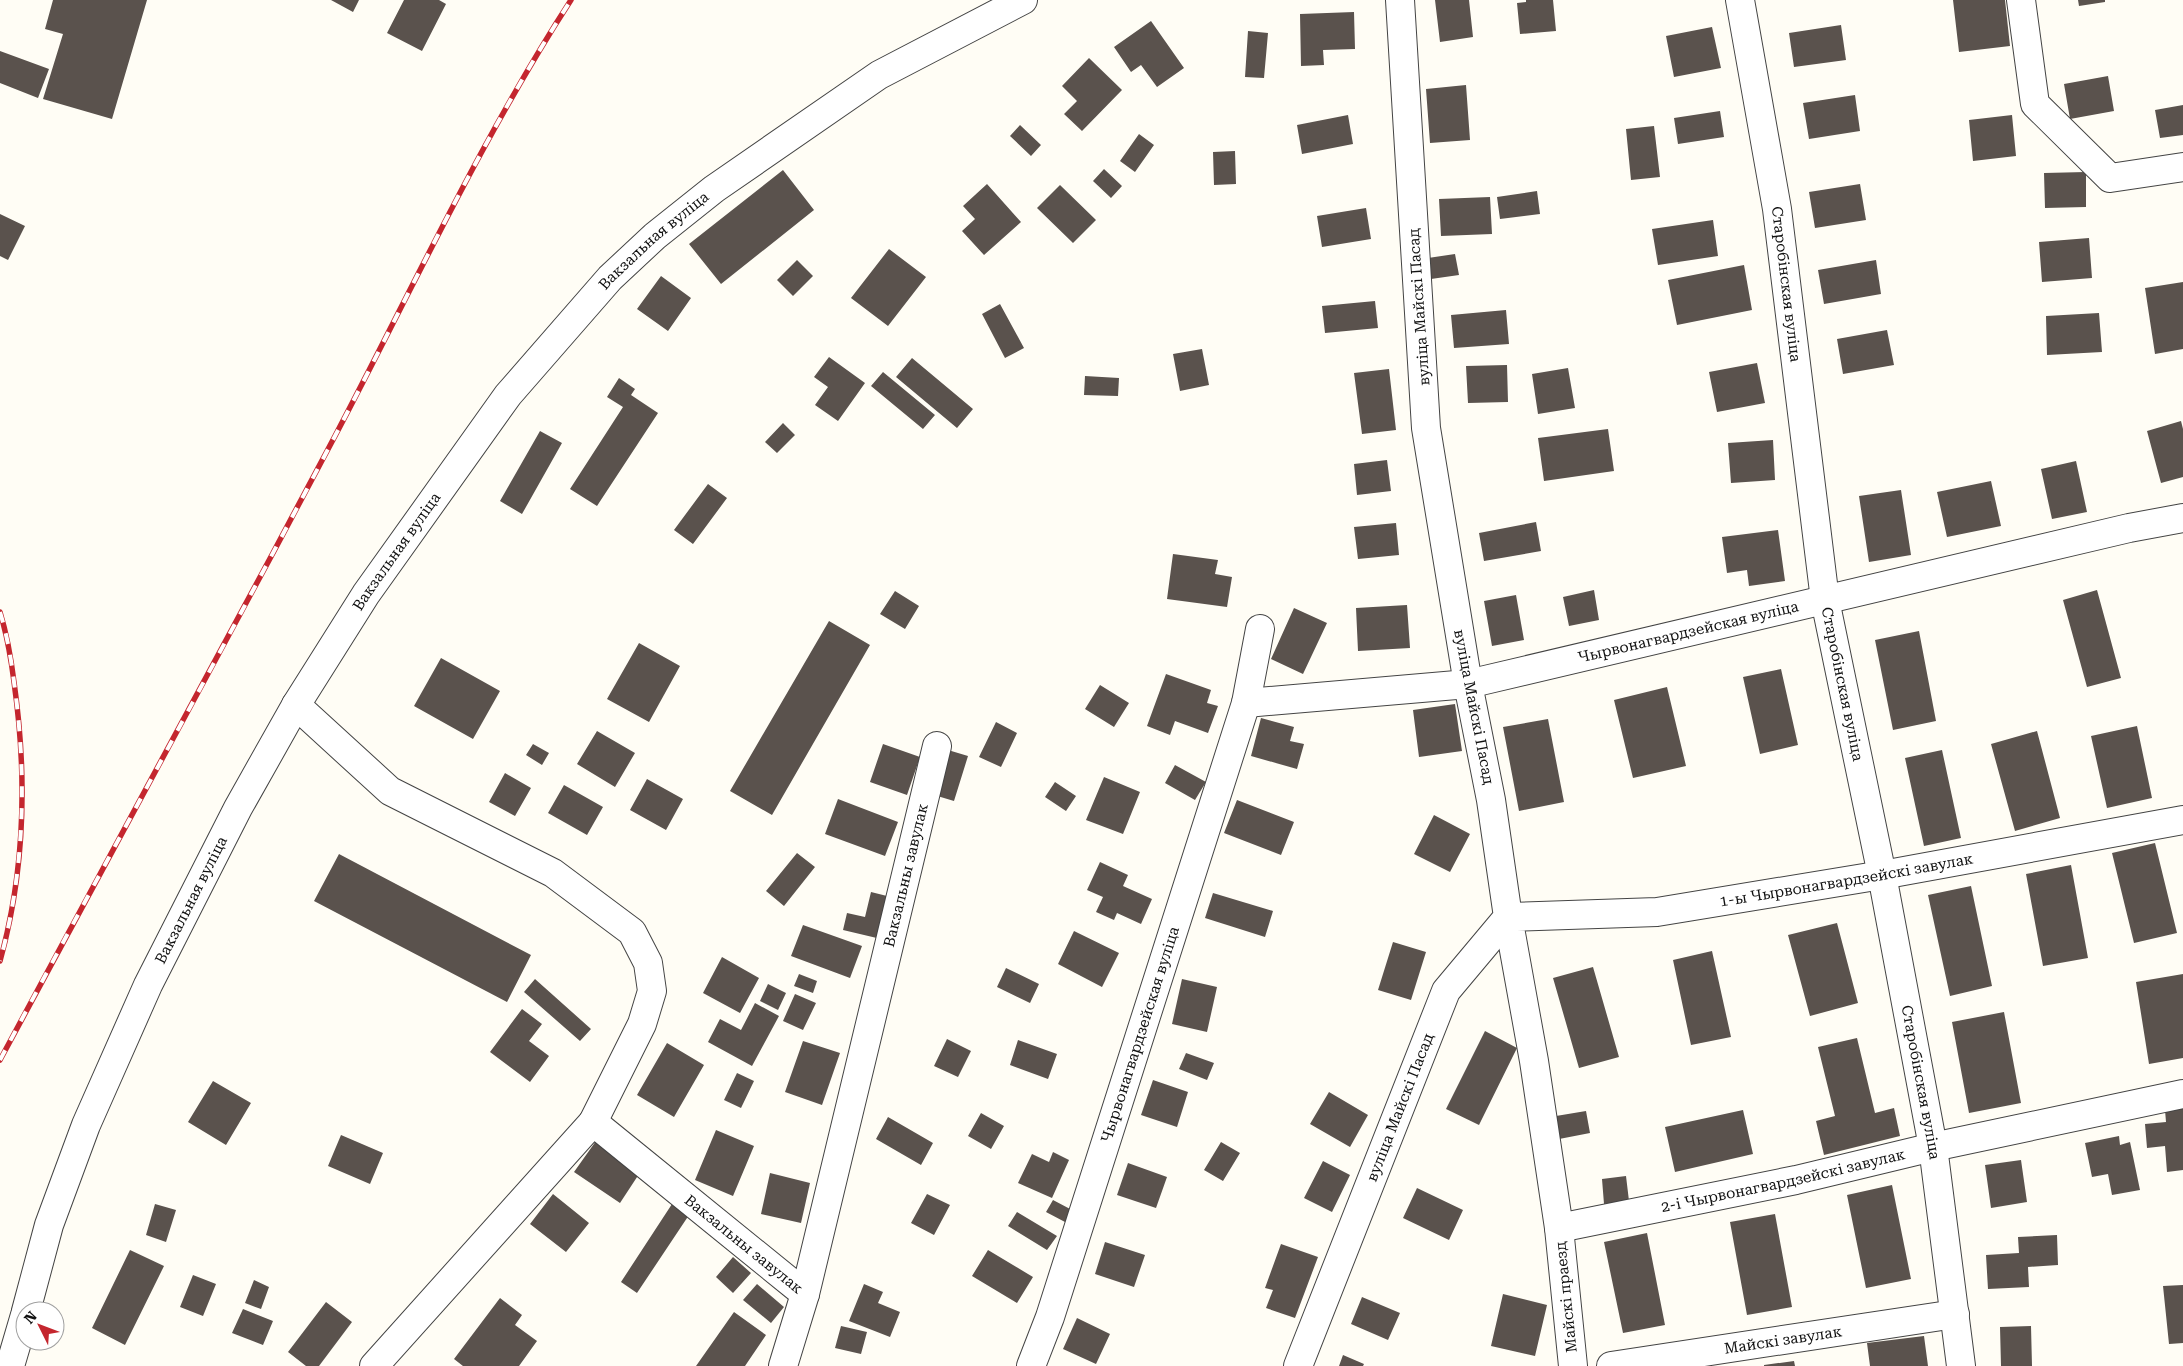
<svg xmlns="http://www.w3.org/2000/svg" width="2183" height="1366" viewBox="0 0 2183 1366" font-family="'Roboto Serif',serif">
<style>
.building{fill:#5a524d}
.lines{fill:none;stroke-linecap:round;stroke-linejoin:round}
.minor-casing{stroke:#444;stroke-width:30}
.minor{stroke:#fff;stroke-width:28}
.rail-casing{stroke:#c4262e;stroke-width:5.5}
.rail{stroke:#fff;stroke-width:4;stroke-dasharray:11;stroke-linecap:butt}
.labels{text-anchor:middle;stroke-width:5;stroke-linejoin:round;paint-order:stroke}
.street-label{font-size:15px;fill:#111;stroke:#fff}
</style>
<rect width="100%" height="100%" fill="#fffdf5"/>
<!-- building -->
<path class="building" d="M 53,0 L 147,0 L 112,119 L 43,99 L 63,34 L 45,29 Z
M 331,0 L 359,0 L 353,12 Z
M 404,0 L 439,0 L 446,4 L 422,51 L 387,33 Z
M 1435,0 L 1469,0 L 1473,37 L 1440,42 Z
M 1526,0 L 1553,0 L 1556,31 L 1520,34 L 1517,3 L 1526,2 Z
M 1953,0 L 2005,0 L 2010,46 L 1959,52 Z
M 2078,0 L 2105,0 L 2105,2 L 2079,6 Z
M 1354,12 L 1355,49 L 1323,50 L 1324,65 L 1301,66 L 1300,14 Z
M 1151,21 L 1184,68 L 1157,87 L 1141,65 L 1131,72 L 1114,47 Z
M 1841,25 L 1846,60 L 1794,67 L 1789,33 Z
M 1712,27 L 1721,68 L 1674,77 L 1666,36 Z
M 1248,31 L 1268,33 L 1264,78 L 1245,77 Z
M 0,51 L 49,69 L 38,98 L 0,83 Z
M 1089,58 L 1122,90 L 1082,131 L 1064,114 L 1077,101 L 1062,86 Z
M 2108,76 L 2114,111 L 2070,119 L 2064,84 Z
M 1466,85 L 1470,140 L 1430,143 L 1426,89 Z
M 1855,95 L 1860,131 L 1809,139 L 1803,103 Z
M 2183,105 L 2183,135 L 2160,138 L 2155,110 Z
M 1720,111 L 1724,137 L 1678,144 L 1674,118 Z
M 1348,115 L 1353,144 L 1302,154 L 1297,125 Z
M 2012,115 L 2016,156 L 1973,161 L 1969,120 Z
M 1020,125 L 1041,145 L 1031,156 L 1010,136 Z
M 1654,126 L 1660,177 L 1631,180 L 1626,129 Z
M 1139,134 L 1154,145 L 1135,172 L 1120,161 Z
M 1235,151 L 1236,184 L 1214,185 L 1213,152 Z
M 1104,169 L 1122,186 L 1111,198 L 1093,181 Z
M 783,170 L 814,210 L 721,284 L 689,244 Z
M 2086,172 L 2086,207 L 2045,208 L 2044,173 Z
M 987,184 L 1021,222 L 984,255 L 962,231 L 975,219 L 963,206 Z
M 1860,184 L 1866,220 L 1815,228 L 1809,192 Z
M 1060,185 L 1096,220 L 1073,243 L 1037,208 Z
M 1537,191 L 1540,214 L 1500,219 L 1497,197 Z
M 1490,197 L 1492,234 L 1441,236 L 1439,199 Z
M 1366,208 L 1371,239 L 1322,247 L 1317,216 Z
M 0,214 L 25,226 L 8,260 L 0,256 Z
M 1713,220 L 1718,256 L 1658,265 L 1652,229 Z
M 2089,238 L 2092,278 L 2042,282 L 2039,242 Z
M 889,249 L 926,277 L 888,326 L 851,298 Z
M 1455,254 L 1459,275 L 1431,279 L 1428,258 Z
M 797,260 L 813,276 L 793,296 L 777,280 Z
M 1876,260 L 1881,294 L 1824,304 L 1818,270 Z
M 1744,265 L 1752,310 L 1677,325 L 1668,280 Z
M 661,276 L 691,298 L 668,331 L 637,309 Z
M 2183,282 L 2183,349 L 2155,354 L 2145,288 Z
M 1375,301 L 1378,328 L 1325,333 L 1322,306 Z
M 1000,304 L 1024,348 L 1005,358 L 982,314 Z
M 1506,310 L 1509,344 L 1454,348 L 1451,315 Z
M 2099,313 L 2102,352 L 2047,355 L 2046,316 Z
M 1887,330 L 1894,365 L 1843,374 L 1837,339 Z
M 1202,349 L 1209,385 L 1180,391 L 1173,354 Z
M 829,357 L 865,383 L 838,421 L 815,405 L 828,387 L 814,377 Z
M 912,358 L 973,409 L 957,428 L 896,377 Z
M 1757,363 L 1765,403 L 1717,412 L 1709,372 Z
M 1507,365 L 1508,402 L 1468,403 L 1466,366 Z
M 1568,368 L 1575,408 L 1538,414 L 1532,374 Z
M 1389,369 L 1396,430 L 1362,434 L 1354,373 Z
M 883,372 L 935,415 L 923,429 L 871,386 Z
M 1085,376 L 1119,378 L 1118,396 L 1084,395 Z
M 619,378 L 635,389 L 631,395 L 658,413 L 597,506 L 570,489 L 623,407 L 607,397 Z
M 2181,421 L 2183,429 L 2183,477 L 2161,483 L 2147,431 Z
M 783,423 L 795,435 L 777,453 L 765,442 Z
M 1608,429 L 1614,471 L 1544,481 L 1538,438 Z
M 540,431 L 562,443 L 522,514 L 500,501 Z
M 1773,440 L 1775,480 L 1731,483 L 1728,443 Z
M 1387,460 L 1391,491 L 1357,495 L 1354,464 Z
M 2076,461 L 2087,512 L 2052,519 L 2041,469 Z
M 1991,481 L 2001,526 L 1947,537 L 1937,492 Z
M 708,484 L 727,498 L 693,544 L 674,530 Z
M 1901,490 L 1911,555 L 1869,562 L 1859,496 Z
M 1536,522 L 1541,551 L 1484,561 L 1479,533 Z
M 1396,523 L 1399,555 L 1358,559 L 1354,527 Z
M 1778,530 L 1785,581 L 1749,586 L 1747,570 L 1727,573 L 1722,537 Z
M 1173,554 L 1218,560 L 1215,574 L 1232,577 L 1227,607 L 1167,599 Z
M 1594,590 L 1599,620 L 1569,626 L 1563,597 Z
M 2097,590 L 2121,678 L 2087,687 L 2063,600 Z
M 895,591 L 919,606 L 905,629 L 880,614 Z
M 1516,595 L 1524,640 L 1492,646 L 1484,601 Z
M 1407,605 L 1410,648 L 1358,651 L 1356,608 Z
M 1294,608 L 1327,623 L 1303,674 L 1271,659 Z
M 829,621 L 870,645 L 772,815 L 730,791 Z
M 1919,631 L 1936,721 L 1893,730 L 1875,640 Z
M 639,643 L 680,666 L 649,722 L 607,699 Z
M 441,658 L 500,691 L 473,739 L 414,706 Z
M 1781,669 L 1798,745 L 1760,754 L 1743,677 Z
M 1166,674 L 1211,690 L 1207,703 L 1218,706 L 1208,733 L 1175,721 L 1170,735 L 1147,726 Z
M 1100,685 L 1129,703 L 1114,727 L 1085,709 Z
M 1667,687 L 1686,766 L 1633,778 L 1614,700 Z
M 1455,704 L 1462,751 L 1419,757 L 1413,710 Z
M 1261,718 L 1294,727 L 1290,741 L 1304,744 L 1297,769 L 1251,756 Z
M 1548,719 L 1564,802 L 1519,811 L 1503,727 Z
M 996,722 L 1017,733 L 1001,767 L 979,757 Z
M 2137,726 L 2152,798 L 2107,808 L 2091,736 Z
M 597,731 L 635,753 L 615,787 L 577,764 Z
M 2037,731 L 2060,818 L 2015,831 L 1991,744 Z
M 533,744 L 549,753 L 542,765 L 526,755 Z
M 883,744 L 920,757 L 907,795 L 870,782 Z
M 948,750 L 968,756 L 954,801 L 934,795 Z
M 1942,750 L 1961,838 L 1924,846 L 1905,758 Z
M 1175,765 L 1206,782 L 1195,800 L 1165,783 Z
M 505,773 L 531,788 L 515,816 L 489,802 Z
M 1104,777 L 1140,792 L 1123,834 L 1086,820 Z
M 647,779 L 683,799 L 666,830 L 630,810 Z
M 1055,782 L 1076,796 L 1066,811 L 1045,797 Z
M 564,785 L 603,807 L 587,835 L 548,813 Z
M 838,799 L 898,822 L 885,856 L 825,834 Z
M 1237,800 L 1294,822 L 1281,855 L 1224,833 Z
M 1434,815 L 1470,834 L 1450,872 L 1414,854 Z
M 2155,843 L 2177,933 L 2134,943 L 2112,853 Z
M 797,853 L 815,867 L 784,906 L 766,891 Z
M 339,854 L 531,955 L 507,1002 L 314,901 Z
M 1100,862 L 1128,875 L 1123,886 L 1152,899 L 1141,924 L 1117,913 L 1114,920 L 1096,912 L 1103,897 L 1087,890 Z
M 2071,865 L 2088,958 L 2043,966 L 2026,874 Z
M 1971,886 L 1992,986 L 1950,996 L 1928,895 Z
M 871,892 L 891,897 L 881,939 L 843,930 L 847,913 L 865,917 Z
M 1213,893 L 1273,911 L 1265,937 L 1205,918 Z
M 1837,923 L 1858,1003 L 1810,1016 L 1788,935 Z
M 803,925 L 862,946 L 850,978 L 791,956 Z
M 1074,931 L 1119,953 L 1102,987 L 1058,964 Z
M 1393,942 L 1426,952 L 1411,1000 L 1378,990 Z
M 1712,951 L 1731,1037 L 1691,1045 L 1673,960 Z
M 722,957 L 759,978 L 740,1013 L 703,993 Z
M 1593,967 L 1619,1057 L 1579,1068 L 1553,978 Z
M 1006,968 L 1039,984 L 1030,1003 L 997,987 Z
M 799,974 L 817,981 L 813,993 L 794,986 Z
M 2183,974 L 2183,1058 L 2149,1064 L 2136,982 Z
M 535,979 L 591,1029 L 580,1041 L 524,992 Z
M 1182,979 L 1217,987 L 1207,1032 L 1172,1024 Z
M 768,984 L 786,993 L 778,1010 L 760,1001 Z
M 795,994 L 816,1003 L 803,1030 L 783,1021 Z
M 755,1003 L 779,1016 L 752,1066 L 708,1042 L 720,1019 L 741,1030 Z
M 522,1009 L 542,1024 L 529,1041 L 549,1056 L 530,1082 L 490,1052 Z
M 2004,1012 L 2021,1103 L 1969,1113 L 1952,1022 Z
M 1485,1031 L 1517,1048 L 1479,1125 L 1446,1109 Z
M 1857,1038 L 1875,1113 L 1894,1108 L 1900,1136 L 1824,1155 L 1816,1121 L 1835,1116 L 1818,1047 Z
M 947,1039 L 971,1051 L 958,1077 L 934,1066 Z
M 1018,1040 L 1057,1054 L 1048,1079 L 1010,1065 Z
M 803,1041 L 840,1053 L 822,1105 L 785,1092 Z
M 667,1043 L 704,1065 L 674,1117 L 637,1095 Z
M 1186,1053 L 1214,1063 L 1207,1080 L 1179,1069 Z
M 737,1073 L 754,1081 L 741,1108 L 724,1100 Z
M 1153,1080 L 1188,1092 L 1177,1127 L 1141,1115 Z
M 213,1081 L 251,1103 L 226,1145 L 188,1122 Z
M 1329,1092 L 1368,1115 L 1350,1147 L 1310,1124 Z
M 2183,1108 L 2183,1170 L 2167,1172 L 2165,1146 L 2147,1148 L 2145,1124 L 2166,1122 L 2165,1110 Z
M 1743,1110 L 1753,1154 L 1675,1172 L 1665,1127 Z
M 1586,1111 L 1590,1133 L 1554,1140 L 1550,1117 Z
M 981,1113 L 1004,1126 L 991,1149 L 968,1136 Z
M 888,1117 L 933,1143 L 921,1165 L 876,1139 Z
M 716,1130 L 754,1146 L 733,1196 L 695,1180 Z
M 341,1135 L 383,1153 L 370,1184 L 328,1166 Z
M 2119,1136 L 2120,1145 L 2130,1142 L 2140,1190 L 2112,1195 L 2108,1174 L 2092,1177 L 2085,1143 Z
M 596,1141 L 641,1171 L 620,1203 L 574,1172 Z
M 1221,1142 L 1240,1153 L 1223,1181 L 1204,1170 Z
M 1053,1152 L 1069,1160 L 1052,1198 L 1018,1183 L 1032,1154 L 1049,1162 Z
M 2021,1160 L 2027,1202 L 1991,1208 L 1985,1165 Z
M 1323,1161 L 1350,1175 L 1332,1212 L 1304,1198 Z
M 1128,1163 L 1167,1177 L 1156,1208 L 1117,1195 Z
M 770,1173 L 810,1183 L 801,1223 L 761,1214 Z
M 1626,1176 L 1629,1201 L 1604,1204 L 1602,1179 Z
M 1892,1185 L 1911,1279 L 1866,1288 L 1847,1195 Z
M 1417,1188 L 1463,1210 L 1449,1240 L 1403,1218 Z
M 553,1194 L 589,1223 L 566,1252 L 530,1224 Z
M 927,1194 L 950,1205 L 934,1235 L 911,1223 Z
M 1053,1200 L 1072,1210 L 1065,1222 L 1046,1212 Z
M 155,1204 L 176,1210 L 166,1242 L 146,1235 Z
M 672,1204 L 689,1215 L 637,1293 L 621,1282 Z
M 1017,1212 L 1057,1236 L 1047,1250 L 1008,1226 Z
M 1775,1214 L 1792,1307 L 1747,1315 L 1730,1222 Z
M 1647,1233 L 1665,1325 L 1623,1333 L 1604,1242 Z
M 2057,1235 L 2058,1265 L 2028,1267 L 2029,1287 L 1988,1289 L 1986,1255 L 2019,1253 L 2018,1237 Z
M 1105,1242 L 1145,1255 L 1134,1287 L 1095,1274 Z
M 1281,1244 L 1318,1257 L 1295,1318 L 1266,1308 L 1273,1290 L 1265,1288 Z
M 130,1250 L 164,1266 L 125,1345 L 92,1328 Z
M 988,1250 L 1033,1277 L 1017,1303 L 972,1276 Z
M 733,1257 L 751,1273 L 733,1293 L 716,1277 Z
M 193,1275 L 216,1284 L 203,1316 L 180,1307 Z
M 254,1280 L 269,1287 L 261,1309 L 245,1303 Z
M 757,1284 L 784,1307 L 771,1323 L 743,1300 Z
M 864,1284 L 883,1292 L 878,1303 L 900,1312 L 890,1337 L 849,1321 Z
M 2183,1285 L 2183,1343 L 2169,1344 L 2163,1286 Z
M 1503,1294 L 1547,1305 L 1535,1356 L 1491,1346 Z
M 1362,1297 L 1400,1313 L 1388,1340 L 1351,1324 Z
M 500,1298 L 522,1315 L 515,1325 L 537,1341 L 519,1366 L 463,1366 L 454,1359 Z
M 326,1302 L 352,1322 L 319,1366 L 306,1366 L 288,1352 Z
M 243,1309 L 273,1321 L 263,1345 L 232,1333 Z
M 734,1312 L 766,1335 L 745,1366 L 696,1366 Z
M 1077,1318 L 1110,1334 L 1096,1364 L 1063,1349 Z
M 841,1326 L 867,1332 L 861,1354 L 835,1348 Z
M 2031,1326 L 2032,1366 L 2001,1366 L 2000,1327 Z
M 1924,1336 L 1928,1366 L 1870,1366 L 1867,1343 Z
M 1343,1355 L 1364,1364 L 1363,1366 L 1339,1366 Z
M 1794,1361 L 1795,1366 L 1764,1366 L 1764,1365 Z"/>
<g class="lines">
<!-- minor casing -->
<g class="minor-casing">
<g id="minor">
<path id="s1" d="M 1740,0 L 1777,209 L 1825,600 L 1882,875 L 1933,1147 L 1961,1366"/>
<path d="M 2021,0 L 2035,104 L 2110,178 L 2183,167"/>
<path id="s2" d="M 1246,703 L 1468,684 L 2129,528 L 2183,518"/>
<path d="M 296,705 L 390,791 L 553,873 L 632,932 L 648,963 L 652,991 L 642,1024 L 593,1122"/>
<path id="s3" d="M 1559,1228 L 1796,1180 L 1933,1147 L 2183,1094"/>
<path id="s4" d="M 26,1311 L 49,1225 L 86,1125 L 148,985 L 238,808 L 296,705 L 366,594 L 508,395 L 610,278 L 655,236 L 714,189 L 879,75 L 1023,0"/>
<path d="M 10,1366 L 25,1315"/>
<path id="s5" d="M 374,1366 L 593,1122 L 805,1294"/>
<path id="s6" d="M 783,1366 L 805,1294 L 937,746"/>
<path id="s7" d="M 1031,1366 L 1050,1317 L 1246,703 L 1260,629"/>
<path id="s8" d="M 1298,1366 L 1446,991 L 1508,917 L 1491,800 L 1468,684 L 1426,428 L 1400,0"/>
<path id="s9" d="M 1573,1366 L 1559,1228 L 1534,1061 L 1508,917 L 1657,912 L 1882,875 L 2183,820"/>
<path id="s10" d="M 1611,1366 L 1955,1314"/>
</g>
</g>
<!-- minor -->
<use href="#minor" class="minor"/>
<!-- rail casing -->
<g class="rail-casing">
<path id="rail" d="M 0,612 C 7,635 11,658 14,682 C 27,774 25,871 0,961
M 0,1060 C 111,852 225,645 335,436 C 412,290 481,139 571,0"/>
</g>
<!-- rail -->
<use href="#rail" class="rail"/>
</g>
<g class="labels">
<!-- street labels -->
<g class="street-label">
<text dy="5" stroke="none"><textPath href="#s4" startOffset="1254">Вакзальная вуліца</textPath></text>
<text dy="5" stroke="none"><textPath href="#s1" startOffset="288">Старобінская вуліца</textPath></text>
<text transform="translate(1419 307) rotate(-94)" y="5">вуліца Майскі Пасад</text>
<text dy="5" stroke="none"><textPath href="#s4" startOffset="849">Вакзальная вуліца</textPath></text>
<text dy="5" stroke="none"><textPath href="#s2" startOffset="449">Чырвонагвардзейская вуліца</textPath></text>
<text dy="5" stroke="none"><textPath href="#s1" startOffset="692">Старобінская вуліца</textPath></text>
<text transform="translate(1474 707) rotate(79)" y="5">вуліца Майскі Пасад</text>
<text dy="5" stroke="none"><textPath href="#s6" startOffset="506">Вакзальны завулак</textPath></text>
<text dy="5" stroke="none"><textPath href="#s9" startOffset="795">1-ы Чырвонагвардзейскі завулак</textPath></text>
<text dy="5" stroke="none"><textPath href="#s4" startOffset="444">Вакзальная вуліца</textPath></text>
<text dy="5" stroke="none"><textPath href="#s7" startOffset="349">Чырвонагвардзейская вуліца</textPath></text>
<text dy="5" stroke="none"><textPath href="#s1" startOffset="1098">Старобінская вуліца</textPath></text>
<text dy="5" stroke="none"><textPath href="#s8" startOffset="278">вуліца Майскі Пасад</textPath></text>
<text dy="5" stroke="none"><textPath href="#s3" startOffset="229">2-і Чырвонагвардзейскі завулак</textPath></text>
<text dy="5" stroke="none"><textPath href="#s5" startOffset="522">Вакзальны завулак</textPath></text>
<text transform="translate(1566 1297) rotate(-96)" y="5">Майскі праезд</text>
<text dy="5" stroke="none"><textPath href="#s10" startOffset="174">Майскі завулак</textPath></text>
</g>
</g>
<!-- north arrow -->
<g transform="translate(40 1326) rotate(312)"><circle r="24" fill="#ffffff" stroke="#a0a0a0"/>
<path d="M0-4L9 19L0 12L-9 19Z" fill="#c4262e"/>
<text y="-8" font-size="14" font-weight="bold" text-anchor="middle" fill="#111111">N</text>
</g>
</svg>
